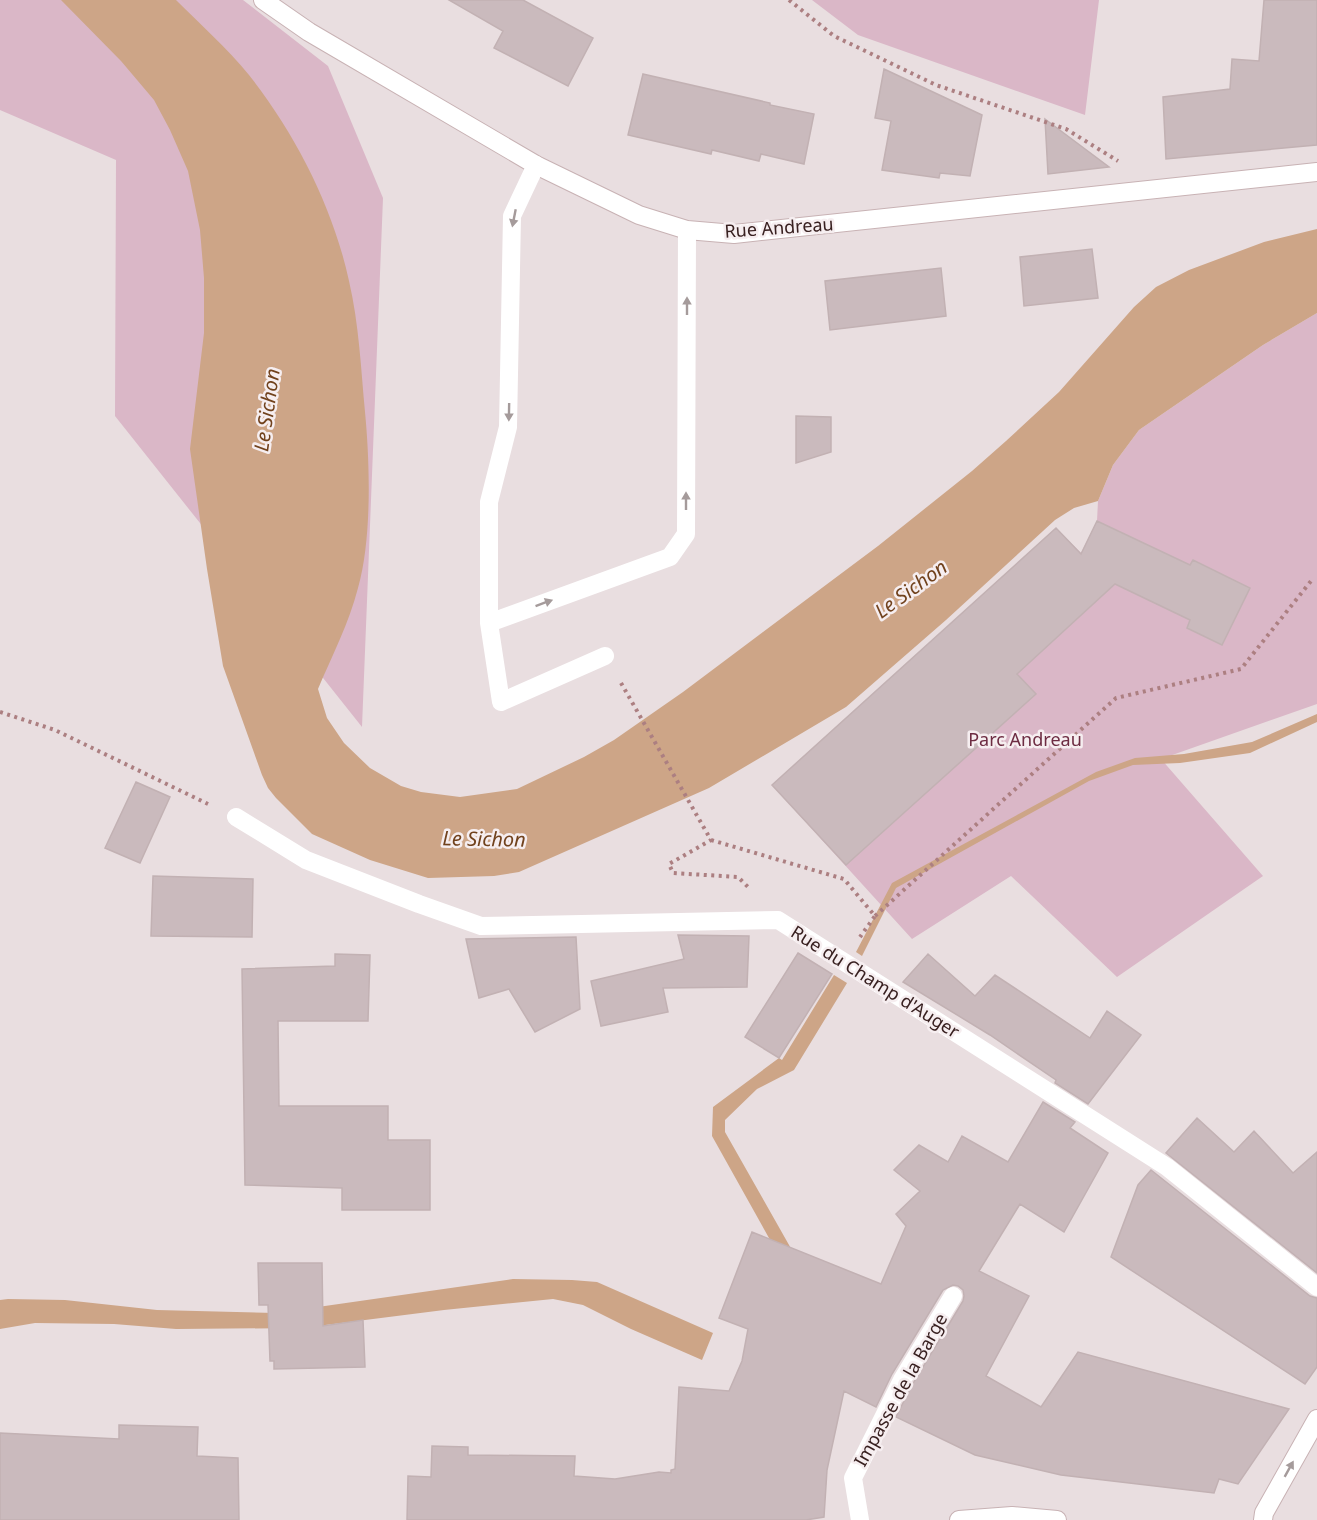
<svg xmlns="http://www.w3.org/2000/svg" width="1317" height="1520" viewBox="0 0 1317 1520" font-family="'Noto Sans',sans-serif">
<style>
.green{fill:#dab7c7}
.water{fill:#cda587}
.building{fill:#cababd;stroke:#c2b1b3;stroke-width:1.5}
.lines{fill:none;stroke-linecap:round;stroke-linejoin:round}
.secondary-casing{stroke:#c8b2b4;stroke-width:20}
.path{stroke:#ac7f81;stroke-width:4;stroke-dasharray:3 4.5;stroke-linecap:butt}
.lane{stroke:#fff;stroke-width:18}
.street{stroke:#fff;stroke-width:18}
.secondary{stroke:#fff;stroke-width:18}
.oneway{fill:#a59b9b}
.labels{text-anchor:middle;stroke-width:5;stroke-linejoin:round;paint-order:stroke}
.street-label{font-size:18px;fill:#382020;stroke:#f6eef0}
.park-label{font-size:18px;fill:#6d2c42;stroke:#f6eef0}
.water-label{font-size:20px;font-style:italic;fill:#71421d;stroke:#f6eef0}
</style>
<rect width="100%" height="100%" fill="#e9dee0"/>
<!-- green -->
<path class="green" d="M 0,0 L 243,0 L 328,66 L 383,198 L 362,727 L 115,416 L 116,160 L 0,110 Z
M 812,0 L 1099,0 L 1085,115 L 858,35 Z
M 1317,313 L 1317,704 L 1161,759 L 1263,876 L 1117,977 L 1011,876 L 912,939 L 772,785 L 1056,528 L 1081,553 L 1097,521 L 1098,501 L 1113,465 L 1139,430 L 1263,345 Z"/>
<!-- water -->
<path class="water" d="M 61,0 L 176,0 C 200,24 227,48 249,75 C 296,135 333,207 349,281 C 359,324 361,369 365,412 C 370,463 372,539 358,588 C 349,623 332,656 318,689 L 327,718 L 344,743 L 370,768 L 401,786 L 421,792 L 460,797 L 517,789 L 584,757 L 614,740 L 683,692 L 878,546 L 972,471 L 1006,441 L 1059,392 L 1134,307 L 1156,287 L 1189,270 L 1264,242 L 1317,229 L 1317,313 L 1263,345 L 1139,430 L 1113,465 L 1098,501 L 1074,508 L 1055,520 L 946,620 L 846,707 L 709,788 L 519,872 L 494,876 L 428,878 L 370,860 L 312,834 L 276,798 L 268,788 L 262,775 L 223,666 L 207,569 L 190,449 L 204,333 L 204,278 L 200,230 L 188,171 L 170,130 L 154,100 L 121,61 Z
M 1317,714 L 1317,722 L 1250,753 L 1180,763 L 1133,765 L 1089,781 L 896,888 L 862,956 L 856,952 L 892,883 L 1096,772 L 1135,758 L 1184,754 L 1252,742 Z
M 834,975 L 847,983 L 794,1070 L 757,1089 L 725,1120 L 725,1132 L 806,1275 L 793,1281 L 712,1136 L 713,1107 L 779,1058 L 782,1060 Z
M 513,1279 L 572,1280 L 597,1282 L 713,1333 L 702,1360 L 631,1329 L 583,1305 L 553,1299 L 444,1310 L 302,1328 L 176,1329 L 114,1324 L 35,1323 L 0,1329 L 0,1300 L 8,1299 L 65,1300 L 157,1310 L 276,1313 Z"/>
<!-- building -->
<path class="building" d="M 449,0 L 523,0 L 593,38 L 568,86 L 494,48 L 503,31 Z
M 1264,0 L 1317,0 L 1317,145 L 1166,159 L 1163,97 L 1230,89 L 1232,59 L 1259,61 Z
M 884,69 L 982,115 L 970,176 L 940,173 L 939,178 L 882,170 L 891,121 L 875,118 Z
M 643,74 L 770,103 L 770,105 L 814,114 L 804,164 L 761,154 L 759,161 L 712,150 L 711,154 L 628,135 Z
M 1045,119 L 1109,167 L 1048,174 Z
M 1092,249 L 1098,298 L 1024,306 L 1020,257 Z
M 941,268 L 946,316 L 830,330 L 825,281 Z
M 796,416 L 831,417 L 831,452 L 796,463 Z
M 1097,521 L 1190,565 L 1193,560 L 1250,588 L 1222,645 L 1187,628 L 1190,620 L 1115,584 L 1017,674 L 1036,694 L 846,865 L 772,785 L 1056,528 L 1081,554 Z
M 136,782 L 170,797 L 140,863 L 105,848 Z
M 153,876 L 253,879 L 252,937 L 151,936 Z
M 678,935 L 749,936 L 747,987 L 663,988 L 668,1012 L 601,1026 L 591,981 L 684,959 Z
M 576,937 L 580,1009 L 535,1032 L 509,989 L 479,998 L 466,939 Z
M 798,953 L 832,974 L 779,1058 L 745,1037 Z
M 335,954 L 370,955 L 368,1021 L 278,1021 L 279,1106 L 388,1106 L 388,1140 L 430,1140 L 430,1210 L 342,1210 L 342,1188 L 245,1185 L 242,969 L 335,966 Z
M 928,954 L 975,996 L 995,975 L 1090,1038 L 1107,1011 L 1141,1035 L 1088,1104 L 1055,1083 L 1056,1080 L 990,1035 L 903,982 Z
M 1043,1102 L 1075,1122 L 1070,1128 L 1108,1153 L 1064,1232 L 1020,1204 L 979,1271 L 1029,1296 L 986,1376 L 1041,1407 L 1078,1352 L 1289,1409 L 1238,1484 L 1219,1479 L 1214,1493 L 1061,1475 L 975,1455 L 896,1417 L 912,1385 L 963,1301 L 964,1296 L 963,1290 L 958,1286 L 953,1285 L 943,1290 L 892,1374 L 876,1407 L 844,1391 L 827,1470 L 824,1517 L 806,1520 L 407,1520 L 408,1476 L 431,1477 L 432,1446 L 468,1447 L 468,1455 L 575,1456 L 574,1476 L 615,1479 L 659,1472 L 671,1473 L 671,1470 L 675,1469 L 679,1387 L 729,1391 L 742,1361 L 748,1329 L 719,1318 L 752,1232 L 881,1284 L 906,1226 L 896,1214 L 920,1191 L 894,1170 L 919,1145 L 948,1162 L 962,1136 L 1008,1162 Z
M 1197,1118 L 1234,1152 L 1254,1131 L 1293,1173 L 1317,1152 L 1317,1273 L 1166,1153 Z
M 1151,1170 L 1310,1296 L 1317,1298 L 1317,1367 L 1305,1384 L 1111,1257 L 1138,1185 Z
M 258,1263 L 322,1263 L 323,1326 L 363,1320 L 365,1367 L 274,1369 L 274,1361 L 270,1361 L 268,1305 L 259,1305 Z
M 119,1425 L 198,1427 L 197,1456 L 238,1458 L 239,1520 L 0,1520 L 0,1433 L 119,1439 Z"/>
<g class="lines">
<!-- secondary casing -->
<g class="secondary-casing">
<path id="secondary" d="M 263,0 L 309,32 L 536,165 L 639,215 L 687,230 L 734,234 L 1317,172
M 959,1520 L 1012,1516 L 1057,1520
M 1263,1520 L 1264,1513 L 1317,1419"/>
</g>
<!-- path -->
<path class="path" d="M 789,0 L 834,36 L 936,85 L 1066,129 L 1118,161
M 621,683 L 711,840 L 669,864 L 673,873 L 738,877 L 750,889
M 0,712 L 55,730 L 208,804
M 711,840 L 844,879 L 875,916 L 860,937
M 875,916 L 1116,698 L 1241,669 L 1311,581"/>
<!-- lane -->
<path class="lane" d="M 536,165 L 512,216 L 508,427 L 489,502 L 489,623 L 501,702 L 605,656
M 489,623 L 670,557 L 686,534 L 687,230"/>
<!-- street -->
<path class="street" d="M 236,817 L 306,860 L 419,904 L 481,926 L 778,920 L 1167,1167 L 1317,1287
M 860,1520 L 853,1478 L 902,1380 L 953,1296"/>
<!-- secondary -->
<use href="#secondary" class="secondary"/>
</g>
<!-- one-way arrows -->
<defs><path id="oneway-solid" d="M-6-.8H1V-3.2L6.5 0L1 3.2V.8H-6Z" transform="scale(1.5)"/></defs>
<g class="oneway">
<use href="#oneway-solid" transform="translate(514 218) rotate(101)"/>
<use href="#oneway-solid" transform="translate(687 306) rotate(-90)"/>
<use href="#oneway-solid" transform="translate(509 412) rotate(91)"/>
<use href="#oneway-solid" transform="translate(686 501) rotate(-90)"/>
<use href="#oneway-solid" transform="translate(544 603) rotate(-20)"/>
<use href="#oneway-solid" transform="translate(1289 1469) rotate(-61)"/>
</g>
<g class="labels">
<!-- street labels -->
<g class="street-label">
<text transform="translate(779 228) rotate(-4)" y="6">Rue Andreau</text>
<text transform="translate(875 982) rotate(32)" y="6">Rue du Champ d'Auger</text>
<text transform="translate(901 1390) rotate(-61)" y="6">Impasse de la Barge</text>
</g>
<!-- park labels -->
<g class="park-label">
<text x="1025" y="746">Parc Andreau</text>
</g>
<!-- water labels -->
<g class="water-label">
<text transform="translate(267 410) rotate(-82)" y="7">Le Sichon</text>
<text transform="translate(911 589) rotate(-36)" y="7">Le Sichon</text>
<text transform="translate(484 839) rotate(1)" y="7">Le Sichon</text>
</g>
</g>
</svg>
